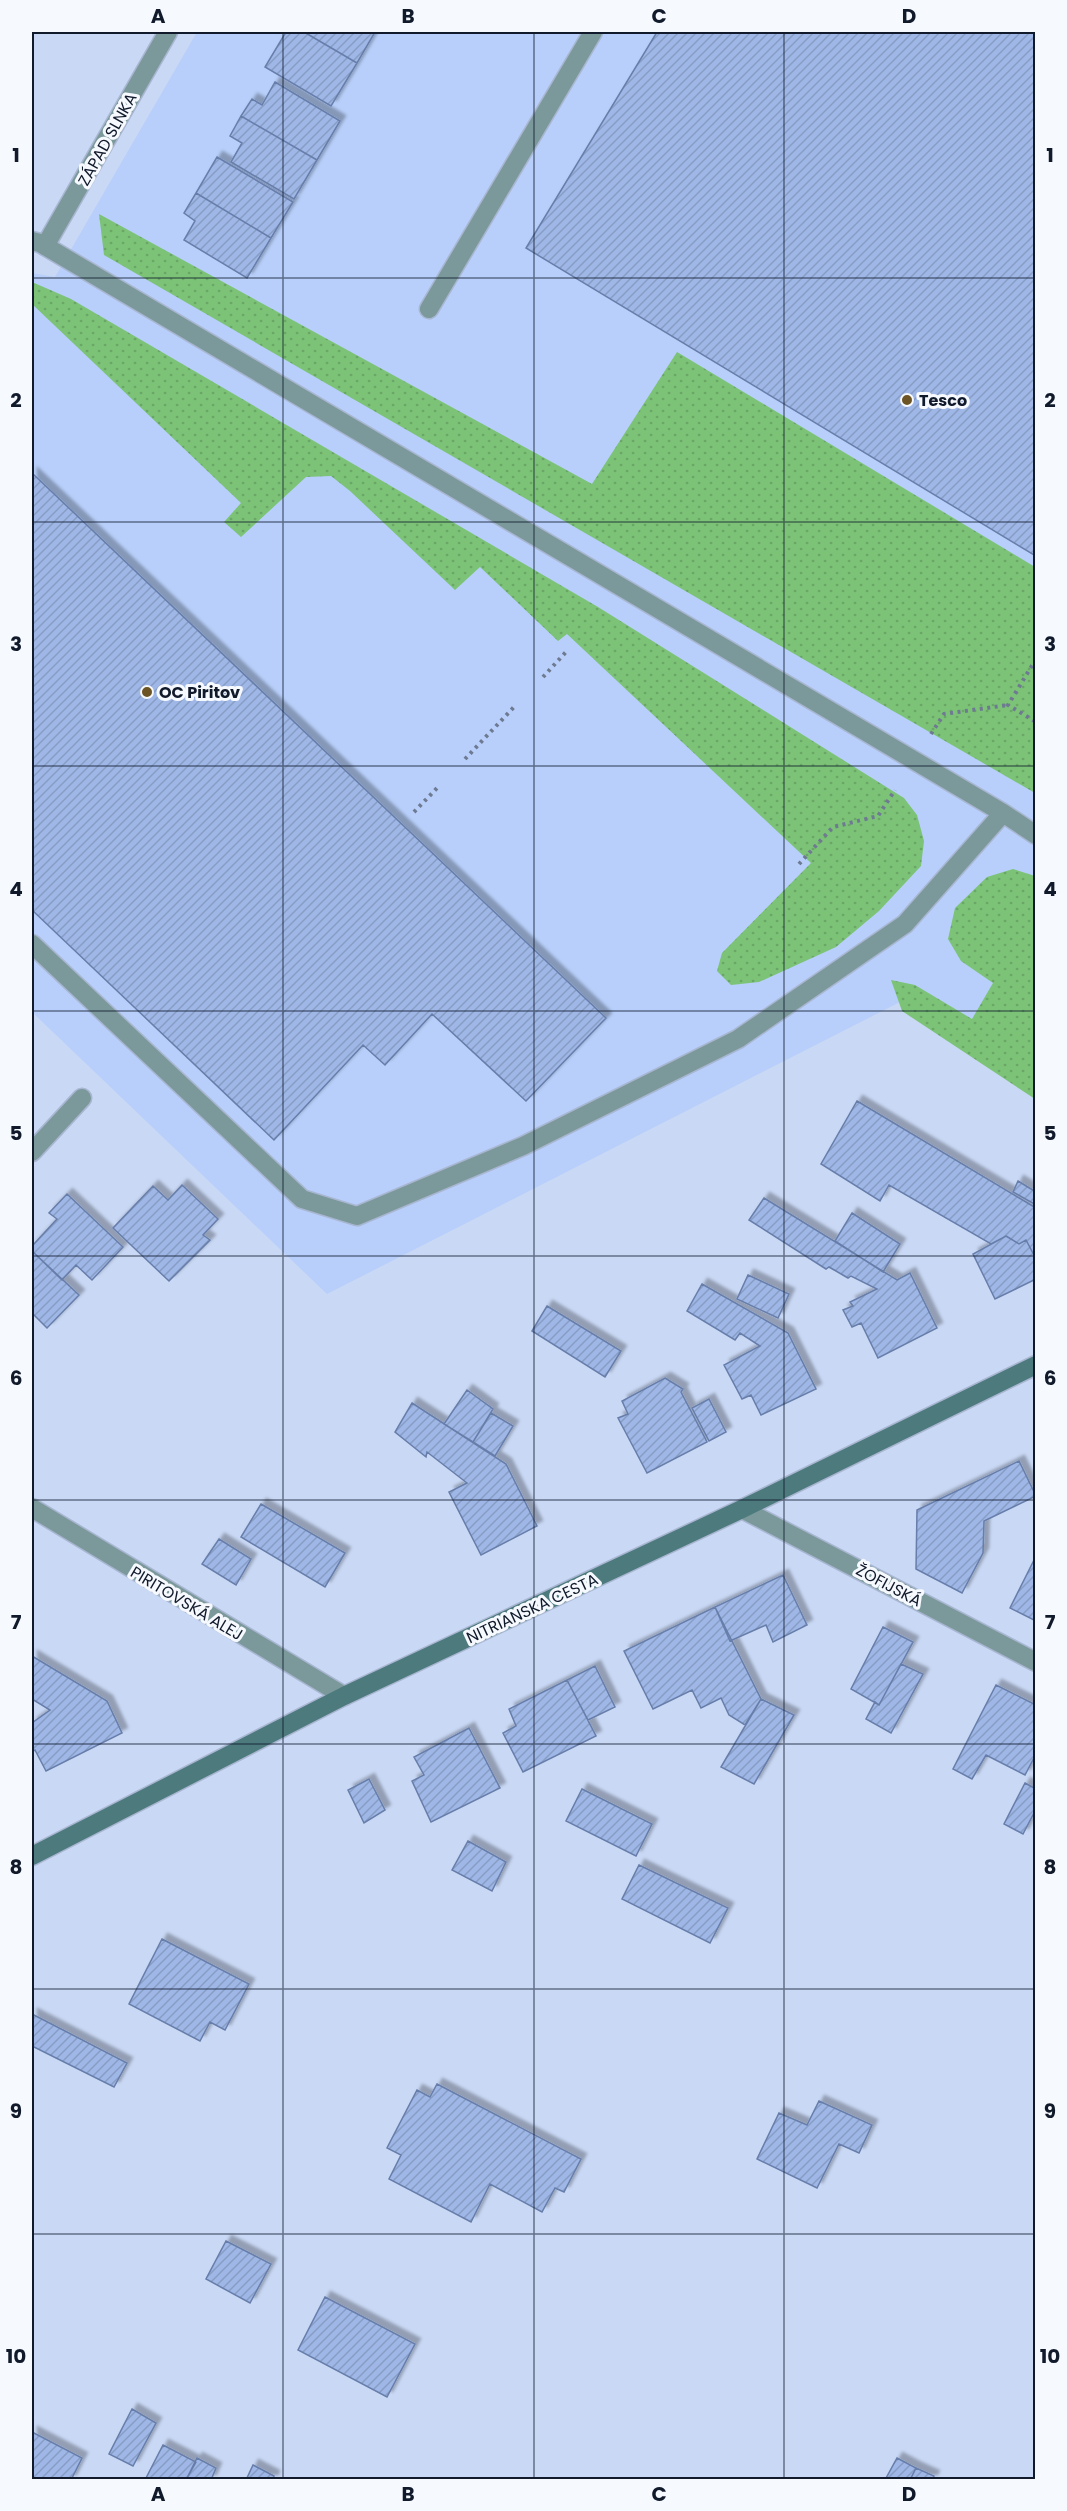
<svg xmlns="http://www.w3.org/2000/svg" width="1067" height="2511" viewBox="0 0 1067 2511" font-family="Poppins,sans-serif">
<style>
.built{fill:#b7cffa}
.green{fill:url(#green-dots)}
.building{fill:url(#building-hatch);stroke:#677eaa;stroke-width:1.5;filter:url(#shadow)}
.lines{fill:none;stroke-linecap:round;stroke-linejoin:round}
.lane-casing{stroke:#a8b6d1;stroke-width:21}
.street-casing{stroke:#a8b6d1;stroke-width:21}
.secondary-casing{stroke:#a8b6d1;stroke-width:21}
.path{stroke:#6e7a91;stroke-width:4;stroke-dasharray:3 4.5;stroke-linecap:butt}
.lane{stroke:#7b999b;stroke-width:18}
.street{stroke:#7b999b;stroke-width:18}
.secondary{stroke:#4d7a7d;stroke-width:18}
.grid{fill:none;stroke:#111a2b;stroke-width:1.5;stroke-opacity:0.55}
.poi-dot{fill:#6c5424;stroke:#f6f9fe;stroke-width:2}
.labels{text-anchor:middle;stroke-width:6;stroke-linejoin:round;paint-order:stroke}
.street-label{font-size:16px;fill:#111a2b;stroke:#f6f9fe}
.poi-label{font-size:16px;font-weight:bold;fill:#111a2b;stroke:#f6f9fe;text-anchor:start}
.neatline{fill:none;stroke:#111a2b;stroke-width:2}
.grid-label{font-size:20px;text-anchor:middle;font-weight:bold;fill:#111a2b}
</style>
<defs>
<pattern id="green-dots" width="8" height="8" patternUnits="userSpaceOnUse" patternTransform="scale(1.5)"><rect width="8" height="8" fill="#7cc377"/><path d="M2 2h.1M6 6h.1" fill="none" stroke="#6aa767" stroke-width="1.8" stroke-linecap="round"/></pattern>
<pattern id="building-hatch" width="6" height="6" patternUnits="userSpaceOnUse" patternTransform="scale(1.5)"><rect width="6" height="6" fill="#9eb7e6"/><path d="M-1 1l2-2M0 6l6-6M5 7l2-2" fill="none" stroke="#879dc5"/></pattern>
<filter id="shadow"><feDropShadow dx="5.5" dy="-5.5" stdDeviation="1.5" flood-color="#0004"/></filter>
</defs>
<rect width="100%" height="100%" fill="#c9d8f5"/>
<!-- built -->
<path class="built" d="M 197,32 L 1035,32 L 1035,1086 L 900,1002 L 327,1294 L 32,1012 L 32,273 L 55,277 Z"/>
<!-- green -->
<path class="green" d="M 99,214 L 592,484 L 677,352 L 1035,567 L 1035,793 L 104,255 Z
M 32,282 L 71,299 L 598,607 L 904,798 L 917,815 L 924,841 L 921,866 L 879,911 L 836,947 L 759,982 L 731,985 L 717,971 L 722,953 L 811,863 L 567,634 L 558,641 L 480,567 L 455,590 L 350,491 L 331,476 L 306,477 L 241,537 L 224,522 L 241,503 L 32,304 Z
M 1013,869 L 1035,876 L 1035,1099 L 902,1011 L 891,980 L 915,985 L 972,1019 L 993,983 L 961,961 L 948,939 L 955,908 L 987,877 Z"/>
<!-- building -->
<path class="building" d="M 286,32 L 304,32 L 357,63 L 331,106 L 265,67 Z
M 304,32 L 375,32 L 357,63 Z
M 657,32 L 1036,32 L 1034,555 L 526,248 Z
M 275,82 L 340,121 L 317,160 L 241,116 L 252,99 L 262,105 Z
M 241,116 L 317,160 L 294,199 L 231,162 L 242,143 L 230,136 Z
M 217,157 L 293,202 L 271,238 L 196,193 Z
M 196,193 L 271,238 L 247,278 L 184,240 L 195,221 L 184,213 Z
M 32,473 L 606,1018 L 526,1101 L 432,1014 L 385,1065 L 363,1045 L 274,1140 L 32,910 Z
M 857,1101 L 1036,1208 L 1036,1259 L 1026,1240 L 1019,1244 L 1006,1236 L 991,1244 L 889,1185 L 880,1201 L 821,1164 Z
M 1018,1181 L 1036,1192 L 1036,1205 L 1013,1192 Z
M 182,1185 L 218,1219 L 203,1235 L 210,1240 L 169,1281 L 113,1228 L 153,1186 L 168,1200 Z
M 67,1194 L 123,1247 L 92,1280 L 76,1265 L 62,1280 L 32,1251 L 32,1246 L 57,1219 L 49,1213 Z
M 764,1198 L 897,1280 L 910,1273 L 937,1328 L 878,1358 L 861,1323 L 852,1327 L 843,1310 L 853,1306 L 850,1302 L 877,1289 L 851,1276 L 848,1278 L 829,1267 L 826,1269 L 749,1220 Z
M 852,1213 L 900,1244 L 883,1272 L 835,1241 Z
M 1006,1236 L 1019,1244 L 1026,1240 L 1036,1259 L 1036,1279 L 995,1299 L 973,1254 Z
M 32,1251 L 79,1295 L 47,1328 L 32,1313 Z
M 748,1275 L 789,1294 L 778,1318 L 737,1299 Z
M 702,1284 L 788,1333 L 816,1389 L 761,1415 L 751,1395 L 742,1399 L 724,1365 L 760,1346 L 740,1333 L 735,1340 L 687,1311 Z
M 547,1306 L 621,1351 L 605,1377 L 532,1331 Z
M 665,1378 L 683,1389 L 681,1392 L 707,1442 L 647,1473 L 618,1418 L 628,1414 L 622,1401 Z
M 467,1390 L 493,1409 L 473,1442 L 444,1424 Z
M 709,1399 L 726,1432 L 709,1441 L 692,1408 Z
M 412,1403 L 506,1464 L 537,1526 L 481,1555 L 449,1492 L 467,1483 L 427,1452 L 426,1457 L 395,1432 Z
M 491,1413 L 513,1426 L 495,1456 L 473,1442 Z
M 1019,1461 L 1036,1496 L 984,1521 L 983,1553 L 962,1593 L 916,1569 L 917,1510 Z
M 261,1504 L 345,1553 L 325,1587 L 241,1537 Z
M 219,1539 L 251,1559 L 236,1585 L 202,1564 Z
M 1036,1556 L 1036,1621 L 1010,1608 Z
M 783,1575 L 807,1625 L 773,1642 L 766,1625 L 730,1641 L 715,1607 Z
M 715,1607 L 761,1699 L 745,1725 L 729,1715 L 721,1698 L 701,1708 L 692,1690 L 653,1709 L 624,1651 Z
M 883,1627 L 913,1642 L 879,1705 L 851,1689 Z
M 32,1656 L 107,1701 L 122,1733 L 46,1771 L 35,1750 L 32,1752 L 32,1723 L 50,1710 L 32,1699 Z
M 901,1664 L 923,1674 L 891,1733 L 866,1719 L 875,1702 L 879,1705 Z
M 595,1666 L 615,1707 L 588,1720 L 567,1680 Z
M 567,1680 L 596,1736 L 523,1772 L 503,1733 L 516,1726 L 509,1709 Z
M 996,1685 L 1036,1705 L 1036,1754 L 1025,1775 L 986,1755 L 972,1779 L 953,1769 Z
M 761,1699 L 794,1715 L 754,1784 L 721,1767 Z
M 469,1728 L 500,1788 L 431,1822 L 412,1781 L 424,1775 L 414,1757 Z
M 369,1779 L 385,1810 L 364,1823 L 348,1790 Z
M 1025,1783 L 1036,1789 L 1036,1809 L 1023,1834 L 1004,1824 Z
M 582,1789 L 652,1824 L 636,1856 L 566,1821 Z
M 468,1841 L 506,1862 L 492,1891 L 452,1870 Z
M 639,1865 L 728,1908 L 710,1943 L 622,1899 Z
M 162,1939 L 249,1984 L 225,2030 L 210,2022 L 200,2041 L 129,2004 Z
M 32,2014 L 127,2063 L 114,2087 L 32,2046 Z
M 437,2084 L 581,2159 L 564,2192 L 555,2188 L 542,2212 L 490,2184 L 471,2222 L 389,2179 L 401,2155 L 387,2148 L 417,2090 L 430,2097 Z
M 819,2101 L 872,2125 L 859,2153 L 839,2144 L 817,2188 L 757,2159 L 779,2113 L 807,2125 Z
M 226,2241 L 271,2264 L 250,2303 L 206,2279 Z
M 325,2297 L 415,2344 L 387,2397 L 298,2350 Z
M 132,2409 L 156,2423 L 133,2466 L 109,2454 Z
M 32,2432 L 82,2458 L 71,2480 L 32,2480 Z
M 163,2445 L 196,2462 L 186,2480 L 145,2480 Z
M 197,2458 L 216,2468 L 211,2480 L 186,2480 Z
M 897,2458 L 916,2468 L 910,2480 L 885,2480 Z
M 253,2465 L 274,2476 L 273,2480 L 246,2480 Z
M 916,2468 L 934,2476 L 932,2480 L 910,2480 Z"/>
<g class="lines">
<!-- lane casing -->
<g class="lane-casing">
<path id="lane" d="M 32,241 L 40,243 L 1003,813 L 1036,835
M 429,309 L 593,32
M 32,944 L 302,1199 L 357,1216 L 523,1146 L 738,1039 L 905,924 L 1003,813"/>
</g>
<!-- street casing -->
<g class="street-casing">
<path id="street" d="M 45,246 L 168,32
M 32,1152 L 82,1098
M 32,1508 L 344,1696
M 742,1509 L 1036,1662"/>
</g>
<!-- secondary casing -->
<g class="secondary-casing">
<path id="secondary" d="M 32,1856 L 344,1696 L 742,1509 L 1036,1365"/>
</g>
<!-- path -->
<path class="path" d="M 1036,659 L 1008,705 L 1036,722
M 543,677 L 566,652
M 931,734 L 944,714 L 1008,705
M 465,759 L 514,707
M 414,812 L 438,787
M 799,864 L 833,827 L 878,816 L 895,790"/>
<!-- lane -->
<use href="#lane" class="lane"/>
<!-- street -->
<use href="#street" class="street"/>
<!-- secondary -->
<use href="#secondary" class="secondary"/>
</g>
<!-- grid -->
<path class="grid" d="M 283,32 L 283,2480M 534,32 L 534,2480M 784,32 L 784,2480M 32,278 L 1036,278M 32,522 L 1036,522M 32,766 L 1036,766M 32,1011 L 1036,1011M 32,1256 L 1036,1256M 32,1500 L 1036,1500M 32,1744 L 1036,1744M 32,1989 L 1036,1989M 32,2234 L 1036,2234"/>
<!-- markers -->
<g class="poi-dot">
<circle cx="907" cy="400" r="6"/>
<circle cx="147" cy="692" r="6"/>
</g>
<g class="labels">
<!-- street labels -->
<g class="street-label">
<text transform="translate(107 139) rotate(-61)" y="6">ZÁPAD SLNKA</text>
<text transform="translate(889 1585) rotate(28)" y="6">ŽOFIJSKÁ</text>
<text transform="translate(187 1603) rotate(31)" y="6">PIRITOVSKÁ ALEJ</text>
<text transform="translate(532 1608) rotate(-25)" y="6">NITRIANSKA CESTA</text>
</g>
<!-- poi labels -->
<g class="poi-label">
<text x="919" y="406">Tesco</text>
<text x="159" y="698">OC Piritov</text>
</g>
</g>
<!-- border -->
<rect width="1067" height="2511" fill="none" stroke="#f6f9fe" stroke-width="66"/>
<rect x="33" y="33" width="1001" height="2445" class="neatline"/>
<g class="grid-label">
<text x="158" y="23">A</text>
<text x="408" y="23">B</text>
<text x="659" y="23">C</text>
<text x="909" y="23">D</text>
<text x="16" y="162">1</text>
<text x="1050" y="162">1</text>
<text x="16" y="407">2</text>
<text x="1050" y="407">2</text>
<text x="16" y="651">3</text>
<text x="1050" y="651">3</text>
<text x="16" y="896">4</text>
<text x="1050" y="896">4</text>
<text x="16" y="1140">5</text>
<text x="1050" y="1140">5</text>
<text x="16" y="1385">6</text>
<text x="1050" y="1385">6</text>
<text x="16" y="1629">7</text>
<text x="1050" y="1629">7</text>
<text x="16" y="1874">8</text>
<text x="1050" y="1874">8</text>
<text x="16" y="2118">9</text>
<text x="1050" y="2118">9</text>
<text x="16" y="2363">10</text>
<text x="1050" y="2363">10</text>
<text x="158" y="2501">A</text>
<text x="408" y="2501">B</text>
<text x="659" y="2501">C</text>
<text x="909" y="2501">D</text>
</g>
</svg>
